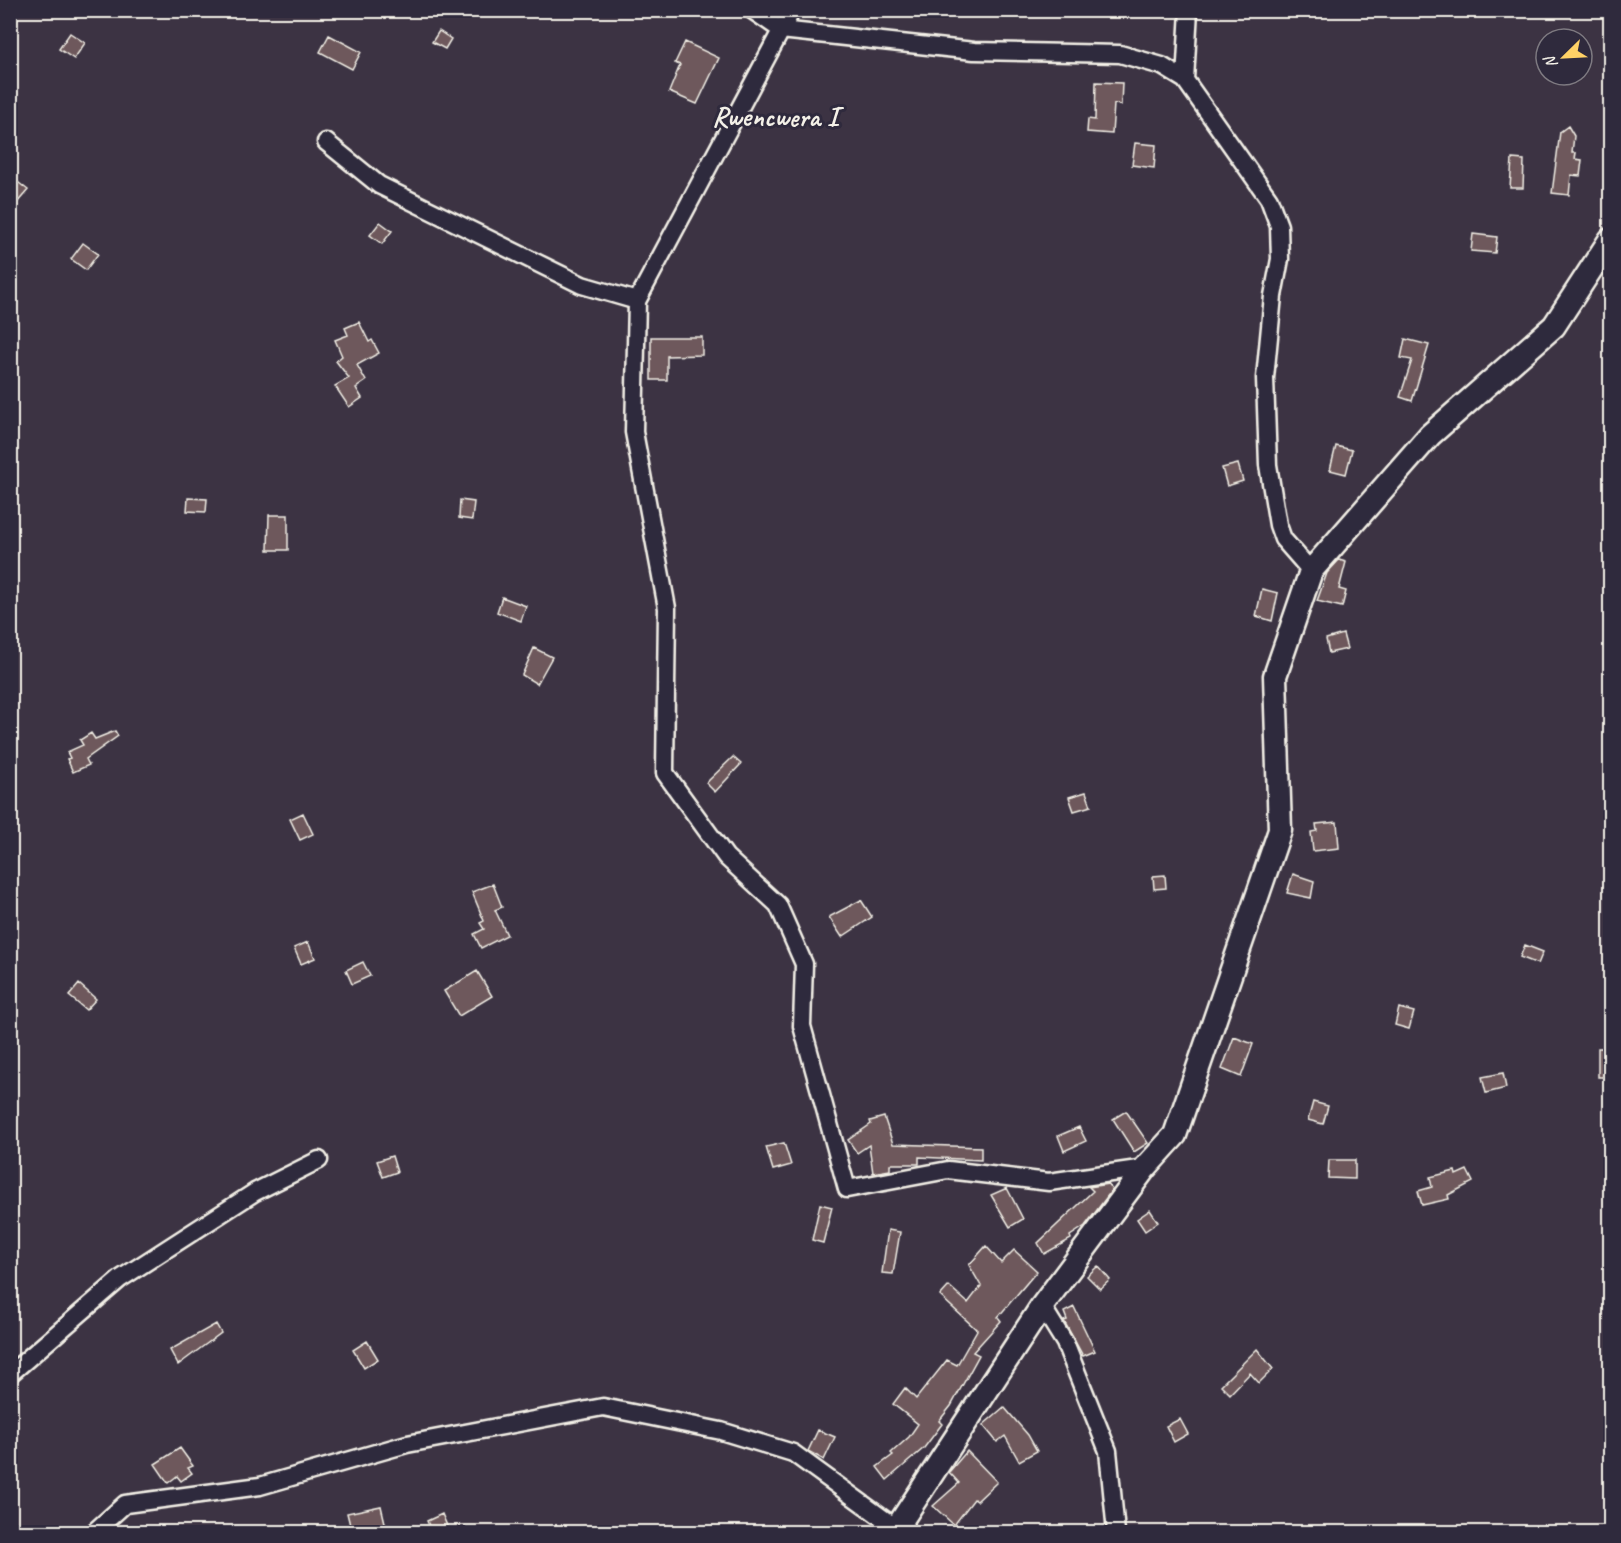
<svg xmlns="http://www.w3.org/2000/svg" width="1621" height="1543" viewBox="0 0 1621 1543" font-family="Caveat,sans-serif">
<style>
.building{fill:#6e595b;stroke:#f4f1e8;stroke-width:1.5}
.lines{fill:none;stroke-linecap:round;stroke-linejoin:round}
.street-casing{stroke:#f4f1e8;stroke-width:21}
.secondary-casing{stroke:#f4f1e8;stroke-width:27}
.street{stroke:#2f2a3d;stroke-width:16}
.secondary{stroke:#2f2a3d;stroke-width:22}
.labels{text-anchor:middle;stroke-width:6;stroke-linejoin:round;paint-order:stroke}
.quarter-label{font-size:28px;font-weight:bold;fill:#f4f1e8;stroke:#2f2a3d}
</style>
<rect width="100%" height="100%" fill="#3c3343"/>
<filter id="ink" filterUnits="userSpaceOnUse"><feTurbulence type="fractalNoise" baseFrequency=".0167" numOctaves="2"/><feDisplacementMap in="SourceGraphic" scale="12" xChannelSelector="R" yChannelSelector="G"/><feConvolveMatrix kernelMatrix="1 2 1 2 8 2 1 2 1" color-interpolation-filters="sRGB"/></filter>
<g filter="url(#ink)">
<!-- building -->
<path class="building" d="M 439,31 L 451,39 L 445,49 L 432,42 Z
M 70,33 L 85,43 L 74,59 L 59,49 Z
M 329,35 L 361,52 L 352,69 L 320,52 Z
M 685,42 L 719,58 L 697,104 L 669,92 L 680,65 L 675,63 Z
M 1096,82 L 1122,83 L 1121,105 L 1114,104 L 1112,134 L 1087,132 L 1088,119 L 1095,120 Z
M 1568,126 L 1574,136 L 1572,153 L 1576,153 L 1575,159 L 1582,160 L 1580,176 L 1571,175 L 1569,195 L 1552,193 L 1560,132 Z
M 1135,143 L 1156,145 L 1154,168 L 1132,165 Z
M 1512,159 L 1524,160 L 1523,188 L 1510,188 Z
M 10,176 L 28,190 L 10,211 Z
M 380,222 L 392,231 L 382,244 L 370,235 Z
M 1473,234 L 1497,237 L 1495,253 L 1471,251 Z
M 83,243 L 98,254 L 86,270 L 71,259 Z
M 359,322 L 369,342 L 372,340 L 379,353 L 357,365 L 366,381 L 356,388 L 362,398 L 349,407 L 335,386 L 349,378 L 336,361 L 342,356 L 335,340 L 348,335 L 345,328 Z
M 651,337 L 702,337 L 702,355 L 667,356 L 667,380 L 651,380 Z
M 1405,339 L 1429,345 L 1412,401 L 1400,397 L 1412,360 L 1401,358 Z
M 1336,446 L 1352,450 L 1346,474 L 1330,470 Z
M 1238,464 L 1243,481 L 1227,486 L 1222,468 Z
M 188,498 L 207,499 L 206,512 L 187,511 Z
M 460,500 L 474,502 L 472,520 L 459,518 Z
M 269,515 L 288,515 L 288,550 L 268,550 Z
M 1339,560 L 1346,562 L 1339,589 L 1346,591 L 1342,607 L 1317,601 L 1327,573 Z
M 1262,589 L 1278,593 L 1272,621 L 1256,616 Z
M 502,597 L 526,606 L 521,621 L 497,612 Z
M 1343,634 L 1347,649 L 1329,653 L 1326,639 Z
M 534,648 L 552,657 L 537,684 L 522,675 Z
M 115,731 L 118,736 L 86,759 L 89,765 L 73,772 L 67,759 L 70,758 L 67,752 L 83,745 L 80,740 L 91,733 L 95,739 Z
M 733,757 L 741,764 L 715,792 L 706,783 Z
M 1086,792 L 1091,806 L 1074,811 L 1069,797 Z
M 303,813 L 313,834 L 300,840 L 290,819 Z
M 1337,822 L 1339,848 L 1313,851 L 1311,832 L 1317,831 L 1316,824 Z
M 1293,874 L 1314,881 L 1311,898 L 1287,893 Z
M 1165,875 L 1166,888 L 1154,889 L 1153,876 Z
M 493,884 L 502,907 L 495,910 L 507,935 L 481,948 L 474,934 L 484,929 L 480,923 L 484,921 L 472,892 Z
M 861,900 L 872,917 L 842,937 L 829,917 Z
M 308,942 L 315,958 L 301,964 L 294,948 Z
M 1525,945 L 1543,952 L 1538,964 L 1520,957 Z
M 363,962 L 370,976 L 352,984 L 346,970 Z
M 477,971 L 492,996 L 459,1016 L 444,991 Z
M 79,984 L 96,999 L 86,1010 L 69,996 Z
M 1399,1008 L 1414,1012 L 1409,1029 L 1395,1025 Z
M 1234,1037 L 1253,1044 L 1241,1077 L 1222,1069 Z
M 1598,1048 L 1611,1048 L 1611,1077 L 1598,1077 Z
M 1503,1073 L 1506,1088 L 1486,1093 L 1482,1077 Z
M 1313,1102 L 1328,1106 L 1323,1124 L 1308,1120 Z
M 1126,1111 L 1148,1143 L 1134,1152 L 1113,1119 Z
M 884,1117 L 893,1144 L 981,1147 L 981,1160 L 919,1157 L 919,1164 L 890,1164 L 890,1170 L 873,1173 L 869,1145 L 857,1153 L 848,1140 L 871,1124 L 870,1121 Z
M 1079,1127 L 1086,1141 L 1064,1151 L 1058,1136 Z
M 784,1143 L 791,1165 L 773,1170 L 766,1147 Z
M 392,1156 L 397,1172 L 383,1177 L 377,1161 Z
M 1329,1160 L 1355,1160 L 1355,1179 L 1328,1178 Z
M 1467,1170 L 1473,1182 L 1448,1195 L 1449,1199 L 1422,1205 L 1418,1191 L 1432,1187 L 1430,1177 L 1455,1171 L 1456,1175 Z
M 1108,1184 L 1112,1190 L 1085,1226 L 1070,1236 L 1071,1239 L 1044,1254 L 1038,1243 L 1093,1191 L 1089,1187 Z
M 1007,1188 L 1023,1219 L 1010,1227 L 991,1195 Z
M 820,1204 L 832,1207 L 823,1243 L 812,1240 Z
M 1150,1210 L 1158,1222 L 1145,1231 L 1137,1219 Z
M 888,1230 L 900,1232 L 893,1274 L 882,1273 Z
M 986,1246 L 1001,1263 L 1014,1250 L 1037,1271 L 998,1317 L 1001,1321 L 973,1352 L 979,1355 L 951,1406 L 939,1421 L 942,1424 L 924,1448 L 887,1480 L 877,1467 L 893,1455 L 891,1453 L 909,1437 L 918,1424 L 893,1404 L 905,1388 L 916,1399 L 947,1360 L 957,1365 L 977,1330 L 940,1296 L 949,1286 L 968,1303 L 981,1286 L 969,1265 Z
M 1098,1266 L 1110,1280 L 1100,1289 L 1087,1276 Z
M 1074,1307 L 1095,1351 L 1083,1356 L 1064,1321 L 1067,1320 L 1064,1312 Z
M 216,1324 L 221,1333 L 178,1365 L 170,1350 Z
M 367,1341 L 378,1359 L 364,1368 L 353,1350 Z
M 1257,1349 L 1273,1369 L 1259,1383 L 1250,1373 L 1230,1394 L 1221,1385 Z
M 1004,1407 L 1028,1435 L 1037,1451 L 1019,1461 L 1005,1436 L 997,1442 L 983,1425 Z
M 1180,1419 L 1188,1434 L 1174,1442 L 1166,1426 Z
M 818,1430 L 835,1437 L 824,1460 L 808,1451 Z
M 180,1448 L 193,1466 L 188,1468 L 192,1473 L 181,1481 L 177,1476 L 168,1483 L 155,1464 Z
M 967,1451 L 997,1482 L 977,1501 L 974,1499 L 954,1525 L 933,1506 L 959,1483 L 949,1472 Z
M 381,1506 L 386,1527 L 371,1530 L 372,1533 L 352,1533 L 347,1513 Z
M 442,1514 L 450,1533 L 432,1533 L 427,1521 Z"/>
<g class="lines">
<!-- street casing -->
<g class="street-casing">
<path id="street" d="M 752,10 L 781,30 L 974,51 L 1120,54 L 1162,66 L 1185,80 L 1269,199 L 1279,226 L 1280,259 L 1273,296 L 1265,378 L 1268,465 L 1278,525 L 1283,539 L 1311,571
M 792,10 L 637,301 L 634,432 L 667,608 L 665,773 L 726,857 L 778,905 L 804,964 L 802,1026 L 847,1189 L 948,1170 L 1049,1182 L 1145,1168
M 1185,80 L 1189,10
M 326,142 L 379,185 L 582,285 L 637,301
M 1042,1306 L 1065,1343 L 1108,1451 L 1116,1532
M 10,1374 L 120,1279 L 255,1192 L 319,1160
M 94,1532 L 125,1504 L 260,1486 L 407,1444 L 603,1407 L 721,1431 L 793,1453 L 896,1528"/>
</g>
<!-- secondary casing -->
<g class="secondary-casing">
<path id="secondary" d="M 894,1532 L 1042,1306 L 1145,1168 L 1175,1135 L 1280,830 L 1275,676 L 1311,571 L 1430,435 L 1554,326 L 1610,240"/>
</g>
<!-- street -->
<use href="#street" class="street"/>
<!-- secondary -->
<use href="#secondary" class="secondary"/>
</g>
</g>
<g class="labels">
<!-- quarter labels -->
<g class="quarter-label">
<text x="775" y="126">Rwencwera I</text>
</g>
</g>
<!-- margin -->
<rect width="1621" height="1543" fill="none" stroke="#2f2a3d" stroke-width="36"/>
<rect x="18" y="18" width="1585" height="1507" fill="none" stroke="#f4f1e8" stroke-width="2" filter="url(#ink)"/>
<!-- north arrow -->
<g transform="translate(1564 57) rotate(246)"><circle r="28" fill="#2f2a3d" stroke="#7e7a81" stroke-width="1.5"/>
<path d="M0-4.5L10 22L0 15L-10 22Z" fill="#ffd166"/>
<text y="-9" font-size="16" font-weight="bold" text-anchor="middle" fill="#f4f1e8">N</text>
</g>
</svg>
